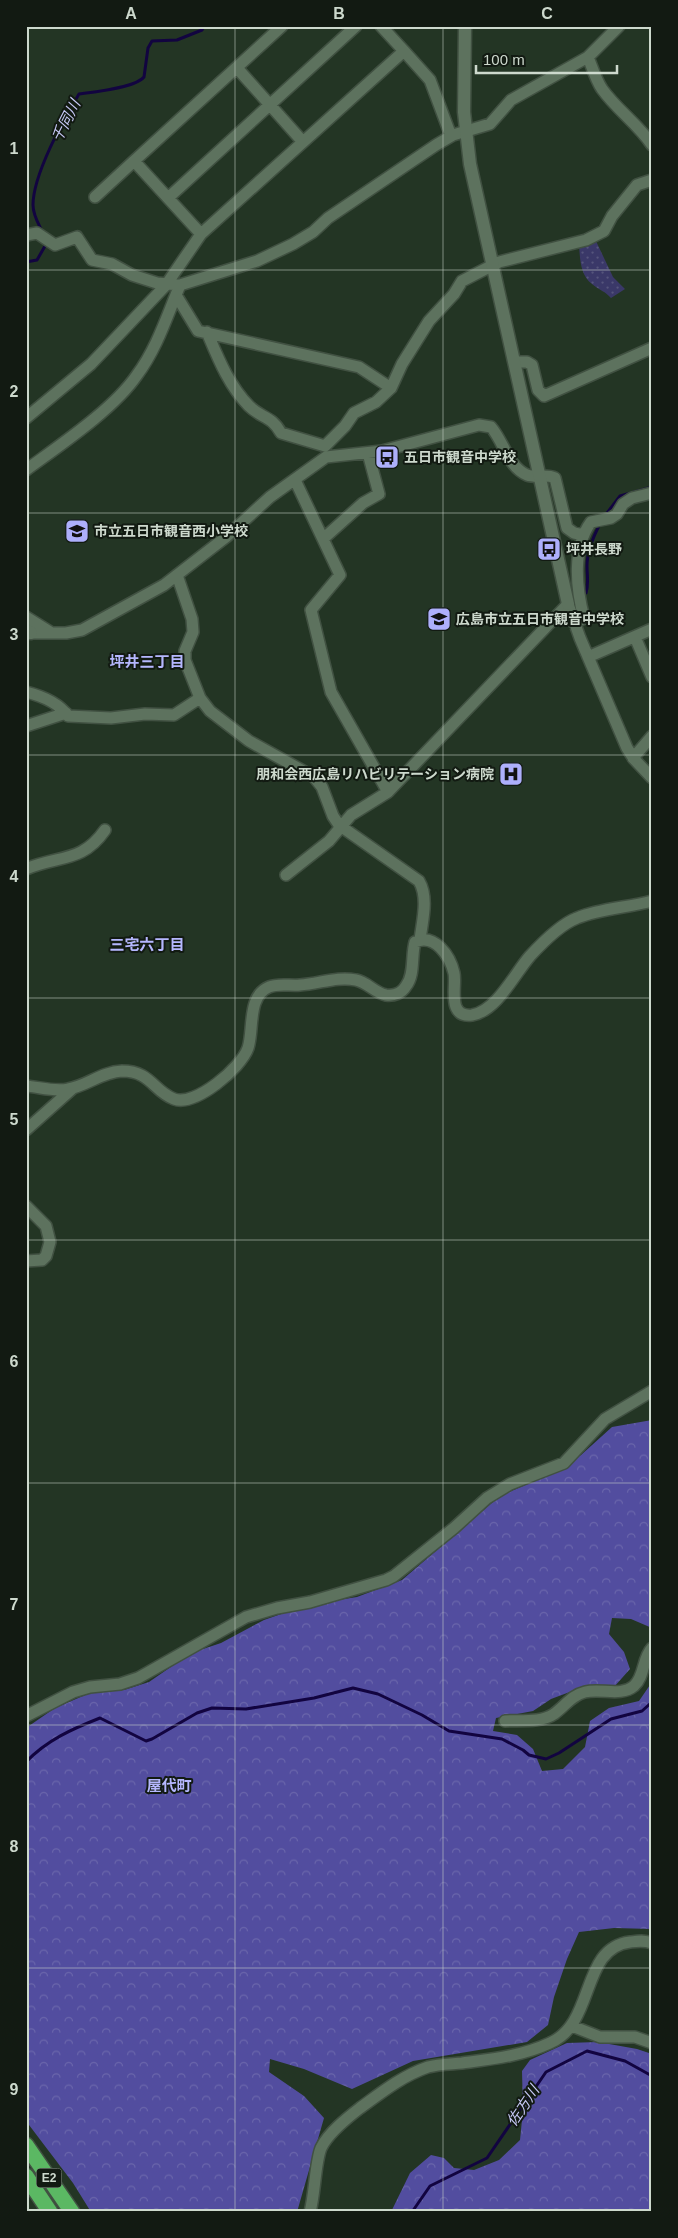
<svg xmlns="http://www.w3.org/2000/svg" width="678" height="2238" viewBox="0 0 678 2238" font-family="Arial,'Noto Sans JP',sans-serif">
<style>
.forest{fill:url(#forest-crowns)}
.park{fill:url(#park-dots)}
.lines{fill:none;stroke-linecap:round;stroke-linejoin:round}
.stream{stroke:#120440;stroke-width:3}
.minor-casing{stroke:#415142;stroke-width:14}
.tertiary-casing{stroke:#415142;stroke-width:15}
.motorway-casing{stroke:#415142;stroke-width:18}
.minor{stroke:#5d725e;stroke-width:11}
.tertiary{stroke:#5d725e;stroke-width:12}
.motorway{stroke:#5bb863;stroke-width:15}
.grid{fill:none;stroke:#cdd9cd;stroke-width:1;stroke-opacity:0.55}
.labels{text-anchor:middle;stroke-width:4;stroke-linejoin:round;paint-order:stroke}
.shield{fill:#121a12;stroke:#95a095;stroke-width:1}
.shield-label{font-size:12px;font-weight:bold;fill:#cdd9cd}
.poi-label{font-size:14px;font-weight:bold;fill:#cdd9cd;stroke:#121a12;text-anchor:start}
.water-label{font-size:15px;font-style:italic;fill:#c7c9f6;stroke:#121a12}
.neighbourhood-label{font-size:15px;font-weight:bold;fill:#b5b7fe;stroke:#121a12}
.neatline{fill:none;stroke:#cdd9cd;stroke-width:2}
.grid-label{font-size:16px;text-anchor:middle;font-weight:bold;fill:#cdd9cd}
</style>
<defs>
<pattern id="forest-crowns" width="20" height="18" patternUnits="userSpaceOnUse" patternTransform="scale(1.25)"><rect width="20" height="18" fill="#524d9f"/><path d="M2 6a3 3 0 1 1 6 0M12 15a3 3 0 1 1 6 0" fill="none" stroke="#6a66ab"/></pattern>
<pattern id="park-dots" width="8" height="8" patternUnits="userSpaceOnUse" patternTransform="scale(1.25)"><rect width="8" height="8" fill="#3a3868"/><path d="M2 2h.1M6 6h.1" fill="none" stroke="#55547c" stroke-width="1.8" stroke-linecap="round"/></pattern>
</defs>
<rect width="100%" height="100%" fill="#233524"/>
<!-- forest -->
<path class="forest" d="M 652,1420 L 652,1628 L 631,1619 L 612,1618 L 609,1634 L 624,1652 L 630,1669 L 614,1687 L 583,1687 L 551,1699 L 533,1711 L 496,1718 L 493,1731 L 517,1735 L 533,1749 L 542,1771 L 563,1769 L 585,1747 L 590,1721 L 609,1708 L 639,1701 L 652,1682 L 652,1929 L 614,1928 L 579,1932 L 567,1959 L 554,1997 L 548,2025 L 527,2042 L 413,2061 L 352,2089 L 304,2069 L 270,2059 L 269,2072 L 304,2096 L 324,2118 L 297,2212 L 91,2212 L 73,2183 L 26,2121 L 26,1728 L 55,1708 L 97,1690 L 124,1690 L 149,1682 L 191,1653 L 221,1643 L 264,1620 L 307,1605 L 357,1597 L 402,1580 L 500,1496 L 537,1480 L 581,1455 L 612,1427 Z
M 598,2042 L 637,2049 L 652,2054 L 652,2212 L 391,2212 L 410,2173 L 431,2155 L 444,2158 L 454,2168 L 474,2170 L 499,2160 L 520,2140 L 523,2110 L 522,2071 L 530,2060 L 567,2043 Z"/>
<!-- park -->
<path class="park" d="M 595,239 L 613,277 L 625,289 L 611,298 C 605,291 599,290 592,284 C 580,275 580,258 579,244 Z"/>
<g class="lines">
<!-- stream -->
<path class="stream" d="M 42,231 C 38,223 33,215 33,205 C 33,175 63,120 79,94 C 94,92 135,88 144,77 L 148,48 L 152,41 L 177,40 L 202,30 L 204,26
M 26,262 L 37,260 L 45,246 L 45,242
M 604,517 L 620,496 L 652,487
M 586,593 C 589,583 587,576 587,566 C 587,551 593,537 600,524
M 26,1762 C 47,1740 72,1729 100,1718 L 146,1741 L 152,1739 L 197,1713 L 212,1708 L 246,1709 L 314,1698 L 353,1688 L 378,1694 L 422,1715 L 449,1731 L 502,1739 L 523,1750 L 529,1755 L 546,1759 L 559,1753 L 611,1719 L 642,1711 L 652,1702
M 412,2212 L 430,2186 L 487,2158 L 546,2072 L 587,2051 L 625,2061 L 652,2076"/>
<!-- minor casing -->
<g class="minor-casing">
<path id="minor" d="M 381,26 L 404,51
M 588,57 C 592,67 596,80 602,89 C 617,110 638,124 652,145
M 237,68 L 303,142
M 134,161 L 282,26
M 95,197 L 134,161 L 201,234
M 168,198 L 356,26
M 26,235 L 37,233 L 55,245 L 77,237 L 92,260 L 112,264 L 132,275 L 157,283 L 180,285 L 257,261 L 293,244 L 313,232 L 328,218 L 436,145 L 453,135 L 490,124 L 511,100 L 588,57 L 619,26
M 176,295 L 198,331 L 359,367 L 391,388
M 207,332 C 218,358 229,386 249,406 C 261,418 272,416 281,433 L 325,446
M 515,362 L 527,362 L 532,365 L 538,390 L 544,396 L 652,348
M 26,418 L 91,364 L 166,285 L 201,234 L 404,51 L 430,80 L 451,136
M 325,446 L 345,426 L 354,413 L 376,402 L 391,388 L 402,364 L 429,321 L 454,294 L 462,281 L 499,262 L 586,240 L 604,231 L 612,216 L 637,185 L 652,180
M 26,470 C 60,445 114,409 137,375 C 157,348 167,316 180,285
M 295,480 L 340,575 L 311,610 L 331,692 L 388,792
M 323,539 L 363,503 L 379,494 L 368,453
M 177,575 L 192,619 L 193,632 L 185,651 L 185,660 L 200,698 L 210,711 L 249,741 L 314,777 L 322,787 L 333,816 L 339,825 L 419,881 C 429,898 422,922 420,940
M 26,617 L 50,632
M 574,623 L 584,618 C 576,588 572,548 591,522 L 611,518 L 617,514 L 623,504 L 632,498 L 652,493
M 26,633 L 66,633 L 82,630 L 164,585 L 226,537 L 270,497 L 326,457 L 382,451 L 479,425 L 491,427 C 504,442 508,467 527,475 C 536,478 547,474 555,478 L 567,528 L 574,533 L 584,535
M 635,637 L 652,677
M 588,657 L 652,629
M 26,692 C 42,696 58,702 68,716 L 111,718 L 145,714 L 174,715 L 200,698
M 26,726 L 66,713
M 633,758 L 652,736
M 26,869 C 59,855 82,863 105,830
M 286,875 L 329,841 L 351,815 L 388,792 L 568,604 L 580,638 L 627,748 L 634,759 L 652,778
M 26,1086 C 39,1087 55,1092 68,1089 C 87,1086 101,1072 122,1071 C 151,1071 153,1091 174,1099 C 195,1107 241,1068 248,1048 C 254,1030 247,996 269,987 C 278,983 290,986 300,985 C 319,984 337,976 356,980 C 367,982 375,993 386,995 C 394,996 402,993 406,986 C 415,975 411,956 415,942 C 435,933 450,956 454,973 C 457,985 446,1018 472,1015 C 497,1011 515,973 530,956 C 542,943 561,924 577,918 C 601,908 627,908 652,901
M 26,1130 L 72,1089
M 26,1206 L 46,1226 L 50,1242 L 46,1256 L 42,1260 L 26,1261
M 26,1716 L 73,1692 L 90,1687 L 120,1684 L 138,1678 L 246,1617 L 277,1608 L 310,1602 L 386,1580 L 394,1576 L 454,1528 L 487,1498 L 510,1484 L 564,1463 L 605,1419 L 652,1391
M 505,1721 C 520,1720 541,1723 554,1714 C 565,1706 572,1695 585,1692 C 601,1688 621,1697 634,1686 C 645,1676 642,1659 652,1648
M 572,2026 L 600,2037 L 635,2037 L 652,2043
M 310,2212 C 315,2194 315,2163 321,2148 C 328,2133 347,2118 360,2108 C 382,2092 402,2076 428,2067 C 438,2064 451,2064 462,2063 C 492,2059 522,2056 550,2043 C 596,2023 580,1948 630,1942 C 638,1941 644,1940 652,1943"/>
</g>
<!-- tertiary casing -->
<g class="tertiary-casing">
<path id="tertiary" d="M 465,26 L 464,112 L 470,164 L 568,604
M 26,630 L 31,633"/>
</g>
<!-- motorway casing -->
<g class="motorway-casing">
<path id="motorway" d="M 26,2145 L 72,2212
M 26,2176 L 50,2212"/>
</g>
<!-- minor -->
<use href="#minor" class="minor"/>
<!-- tertiary -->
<use href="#tertiary" class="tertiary"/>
<!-- motorway -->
<use href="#motorway" class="motorway"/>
</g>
<!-- grid -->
<path class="grid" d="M 235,26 L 235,2212M 443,26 L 443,2212M 26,270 L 652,270M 26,513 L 652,513M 26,755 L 652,755M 26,998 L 652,998M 26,1240 L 652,1240M 26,1483 L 652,1483M 26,1725 L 652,1725M 26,1968 L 652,1968"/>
<!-- icons -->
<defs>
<g id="bus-square" transform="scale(1.25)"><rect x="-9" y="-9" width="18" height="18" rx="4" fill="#adaffb" stroke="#121a12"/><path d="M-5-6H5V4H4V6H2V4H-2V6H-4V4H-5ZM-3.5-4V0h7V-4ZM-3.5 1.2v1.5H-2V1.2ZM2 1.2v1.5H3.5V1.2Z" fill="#111"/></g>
<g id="school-square" transform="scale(1.25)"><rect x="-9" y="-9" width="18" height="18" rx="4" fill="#adaffb" stroke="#121a12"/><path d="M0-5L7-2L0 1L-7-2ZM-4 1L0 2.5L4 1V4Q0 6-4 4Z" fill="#111"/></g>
<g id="hospital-square" transform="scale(1.25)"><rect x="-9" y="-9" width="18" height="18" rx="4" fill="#adaffb" stroke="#121a12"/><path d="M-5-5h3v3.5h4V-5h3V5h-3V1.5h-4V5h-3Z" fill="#111"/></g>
</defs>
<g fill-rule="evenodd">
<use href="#bus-square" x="387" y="457"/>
<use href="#school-square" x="77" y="531"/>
<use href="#bus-square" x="549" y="549"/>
<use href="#school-square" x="439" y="619"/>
<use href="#hospital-square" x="511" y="774"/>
</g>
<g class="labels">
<!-- shield labels -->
<rect class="shield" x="36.5" y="2168.5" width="25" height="19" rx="4"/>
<g class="shield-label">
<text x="49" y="2182">E2</text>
</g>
<!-- poi labels -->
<g class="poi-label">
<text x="404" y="462">五日市観音中学校</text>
<text x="94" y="536">市立五日市観音西小学校</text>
<text x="566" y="554">坪井長野</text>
<text x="456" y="624">広島市立五日市観音中学校</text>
<text x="494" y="779" text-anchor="end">朋和会西広島リハビリテーション病院</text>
</g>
<!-- water labels -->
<g class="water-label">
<text transform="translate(66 121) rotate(-63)" y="5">千同川</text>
<text transform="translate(523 2106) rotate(-56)" y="5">佐方川</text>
</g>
<!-- neighbourhood labels -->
<g class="neighbourhood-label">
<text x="147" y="667">坪井三丁目</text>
<text x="147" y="950">三宅六丁目</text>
<text x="169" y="1791">屋代町</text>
</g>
</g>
<!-- border -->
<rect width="678" height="2238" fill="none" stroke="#121a12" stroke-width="55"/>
<!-- scale -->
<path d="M476 65v8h141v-8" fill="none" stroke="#cdd9cd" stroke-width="2.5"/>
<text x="483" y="65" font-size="15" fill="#cdd9cd" stroke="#121a12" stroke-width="4" paint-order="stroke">100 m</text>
<rect x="28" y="28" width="622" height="2182" class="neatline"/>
<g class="grid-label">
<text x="131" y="19">A</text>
<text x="339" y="19">B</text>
<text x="547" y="19">C</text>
<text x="14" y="154">1</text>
<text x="14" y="397">2</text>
<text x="14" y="640">3</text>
<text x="14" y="882">4</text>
<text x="14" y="1125">5</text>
<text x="14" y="1367">6</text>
<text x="14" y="1610">7</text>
<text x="14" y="1852">8</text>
<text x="14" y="2095">9</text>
</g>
</svg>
